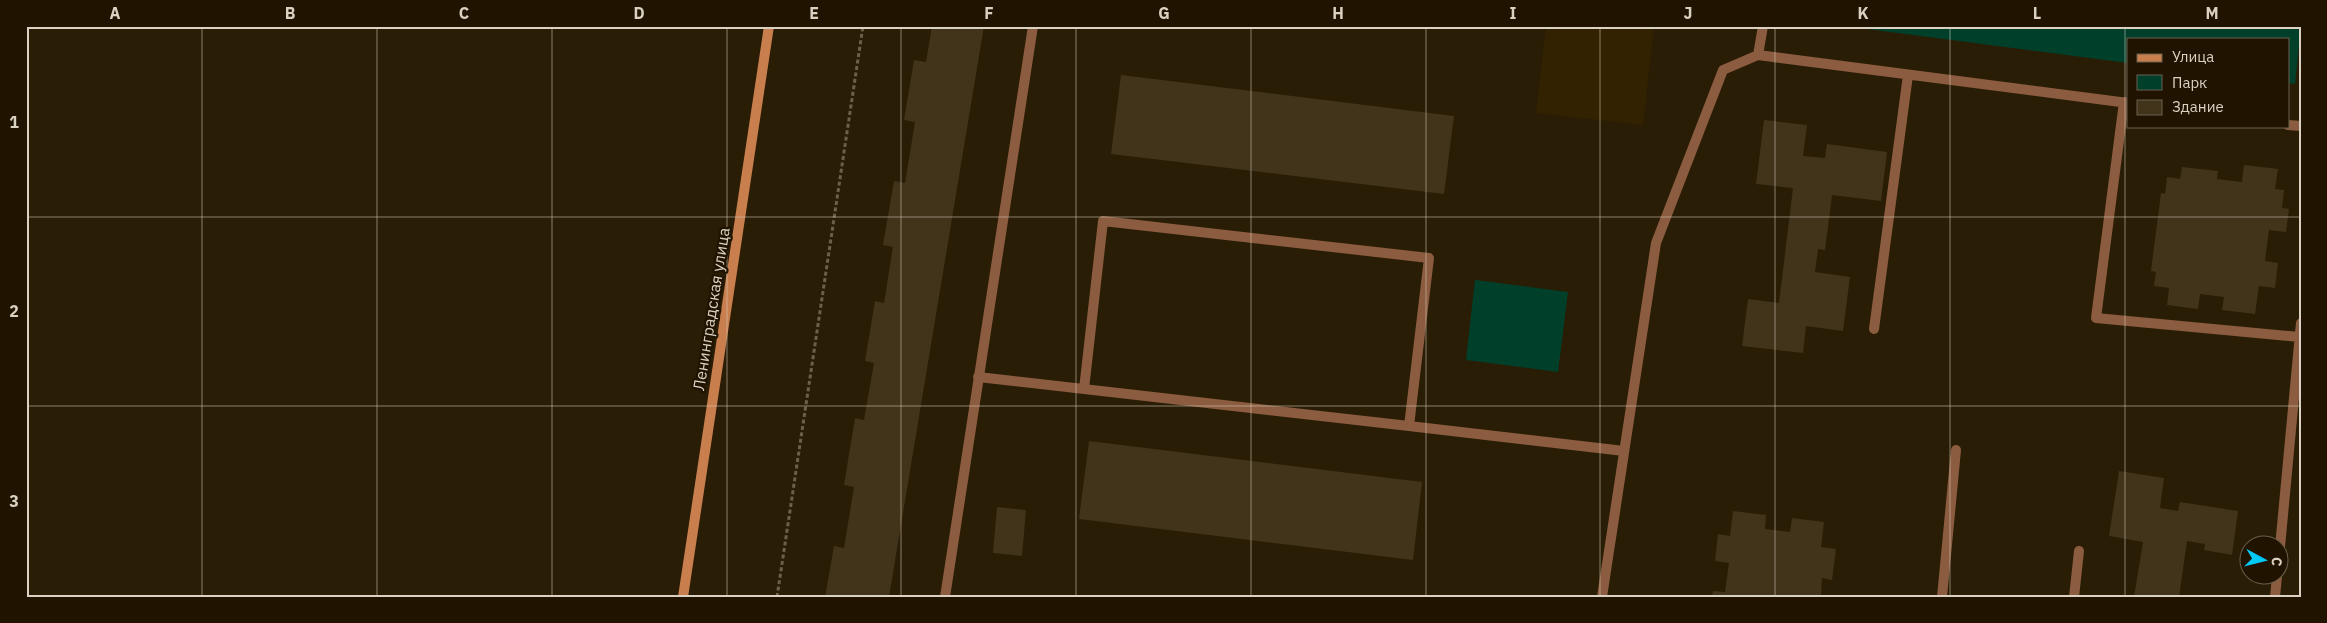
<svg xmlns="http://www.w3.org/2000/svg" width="2327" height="623" viewBox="0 0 2327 623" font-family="'IBM Plex Sans',sans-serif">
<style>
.built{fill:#322201}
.green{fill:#00402a}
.building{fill:#42341b}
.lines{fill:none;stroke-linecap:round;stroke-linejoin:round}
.path{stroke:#6c604c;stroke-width:3;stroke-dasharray:4 2.5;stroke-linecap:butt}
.lane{stroke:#8b5c3f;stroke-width:10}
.secondary{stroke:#c87e4d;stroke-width:10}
.grid{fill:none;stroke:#dad1c3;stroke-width:1;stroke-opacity:0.55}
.labels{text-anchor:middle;stroke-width:4.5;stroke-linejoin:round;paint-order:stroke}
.street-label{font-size:16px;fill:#dad1c3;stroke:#201400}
.neatline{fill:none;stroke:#dad1c3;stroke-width:2}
.grid-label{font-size:16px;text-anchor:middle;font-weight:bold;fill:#dad1c3}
</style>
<rect width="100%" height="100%" fill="#2a1d05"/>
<!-- built -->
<path class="built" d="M 1546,26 L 1654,26 L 1643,125 L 1536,113 Z"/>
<!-- green -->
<path class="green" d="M 1844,26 L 2301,26 L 2295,84 L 2288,83 L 2288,39 L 2128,39 L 2128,63 Z
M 1475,280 L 1568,292 L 1558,372 L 1466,360 Z"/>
<!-- building -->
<path class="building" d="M 932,26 L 984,26 L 889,597 L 825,597 L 834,546 L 844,548 L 854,487 L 844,485 L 855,418 L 864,420 L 874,363 L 865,361 L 875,301 L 884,303 L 893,247 L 883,245 L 894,181 L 905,183 L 915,122 L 904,120 L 914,60 L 926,62 Z
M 1121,75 L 1454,116 L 1444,194 L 1111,154 Z
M 1764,120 L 1807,125 L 1803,156 L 1825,158 L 1827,144 L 1887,152 L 1881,201 L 1832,195 L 1825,250 L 1818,249 L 1815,272 L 1850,277 L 1843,331 L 1806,326 L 1803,353 L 1742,346 L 1748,299 L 1779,303 L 1793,188 L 1756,184 Z
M 2244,165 L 2278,169 L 2275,189 L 2284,190 L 2282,208 L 2289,209 L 2286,232 L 2269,230 L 2265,261 L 2278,263 L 2275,288 L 2259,286 L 2255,314 L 2222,310 L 2224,297 L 2200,294 L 2198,309 L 2167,305 L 2169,288 L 2154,286 L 2156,272 L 2151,271 L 2161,193 L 2165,194 L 2167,177 L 2180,179 L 2182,167 L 2218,171 L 2217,179 L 2242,182 Z
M 1089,441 L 1422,482 L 1413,560 L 1079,519 Z
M 2119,471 L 2164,478 L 2160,508 L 2178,511 L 2180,502 L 2238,511 L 2232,555 L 2204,550 L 2205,544 L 2187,541 L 2179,597 L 2134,597 L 2143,542 L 2109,536 Z
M 997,507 L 1026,510 L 1022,556 L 993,553 Z
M 1733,511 L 1766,515 L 1765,529 L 1790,532 L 1792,518 L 1824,522 L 1821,547 L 1836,549 L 1832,580 L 1822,578 L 1821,597 L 1712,597 L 1713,591 L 1725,592 L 1729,563 L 1715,561 L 1718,534 L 1730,536 Z"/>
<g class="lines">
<!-- path -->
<path class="path" d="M 777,597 L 863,26"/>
<!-- lane -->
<path class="lane" d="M 1758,55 L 2128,103
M 2124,102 L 2096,318 L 2299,337
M 2288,125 L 2301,126
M 1874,329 L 1908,75
M 978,377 L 1409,426 L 1429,258 L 1103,221 L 1084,389
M 1409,426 L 1624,451
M 2280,547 L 2301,323
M 945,597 L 1033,26
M 1602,597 L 1656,243 L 1723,70 L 1758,55 L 1763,26
M 1942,597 L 1956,450
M 2074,597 L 2079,551
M 2275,597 L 2277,576"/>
<!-- secondary -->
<path class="secondary" d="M 683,597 L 769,26"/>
</g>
<!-- grid -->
<path class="grid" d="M 202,26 L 202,597M 377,26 L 377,597M 552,26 L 552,597M 727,26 L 727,597M 901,26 L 901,597M 1076,26 L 1076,597M 1251,26 L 1251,597M 1426,26 L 1426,597M 1600,26 L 1600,597M 1775,26 L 1775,597M 1950,26 L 1950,597M 2125,26 L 2125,597M 26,217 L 2301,217M 26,406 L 2301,406"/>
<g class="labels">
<!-- street labels -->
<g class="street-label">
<text transform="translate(711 309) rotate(-81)" y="6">Ленинградская улица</text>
</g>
</g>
<!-- border -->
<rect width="2327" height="623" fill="none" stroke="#201400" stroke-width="55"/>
<!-- legend -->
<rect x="2127" y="38" width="162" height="90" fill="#201400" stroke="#6a604e"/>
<rect x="2137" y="54" width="25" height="8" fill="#c87e4d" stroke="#6a604e"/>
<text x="2172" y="62" font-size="15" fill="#dad1c3">Улица</text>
<rect x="2137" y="75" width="25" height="15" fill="#00402a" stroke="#6a604e"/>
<text x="2172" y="88" font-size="15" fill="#dad1c3">Парк</text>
<rect x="2137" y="100" width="25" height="15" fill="#42341b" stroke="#6a604e"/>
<text x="2172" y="112" font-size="15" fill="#dad1c3">Здание</text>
<!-- north arrow -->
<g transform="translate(2264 560) rotate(97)"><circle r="24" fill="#201400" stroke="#6a604e"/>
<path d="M0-4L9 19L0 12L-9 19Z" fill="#00cbf8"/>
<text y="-8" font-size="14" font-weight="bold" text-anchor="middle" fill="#dad1c3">С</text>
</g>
<rect x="28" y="28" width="2272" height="568" class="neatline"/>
<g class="grid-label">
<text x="115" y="19">A</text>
<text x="290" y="19">B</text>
<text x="464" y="19">C</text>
<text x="639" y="19">D</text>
<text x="814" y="19">E</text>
<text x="989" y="19">F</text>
<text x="1164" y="19">G</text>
<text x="1338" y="19">H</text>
<text x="1513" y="19">I</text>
<text x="1688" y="19">J</text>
<text x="1863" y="19">K</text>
<text x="2037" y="19">L</text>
<text x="2212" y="19">M</text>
<text x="14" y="128">1</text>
<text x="14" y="317">2</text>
<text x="14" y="507">3</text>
</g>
</svg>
